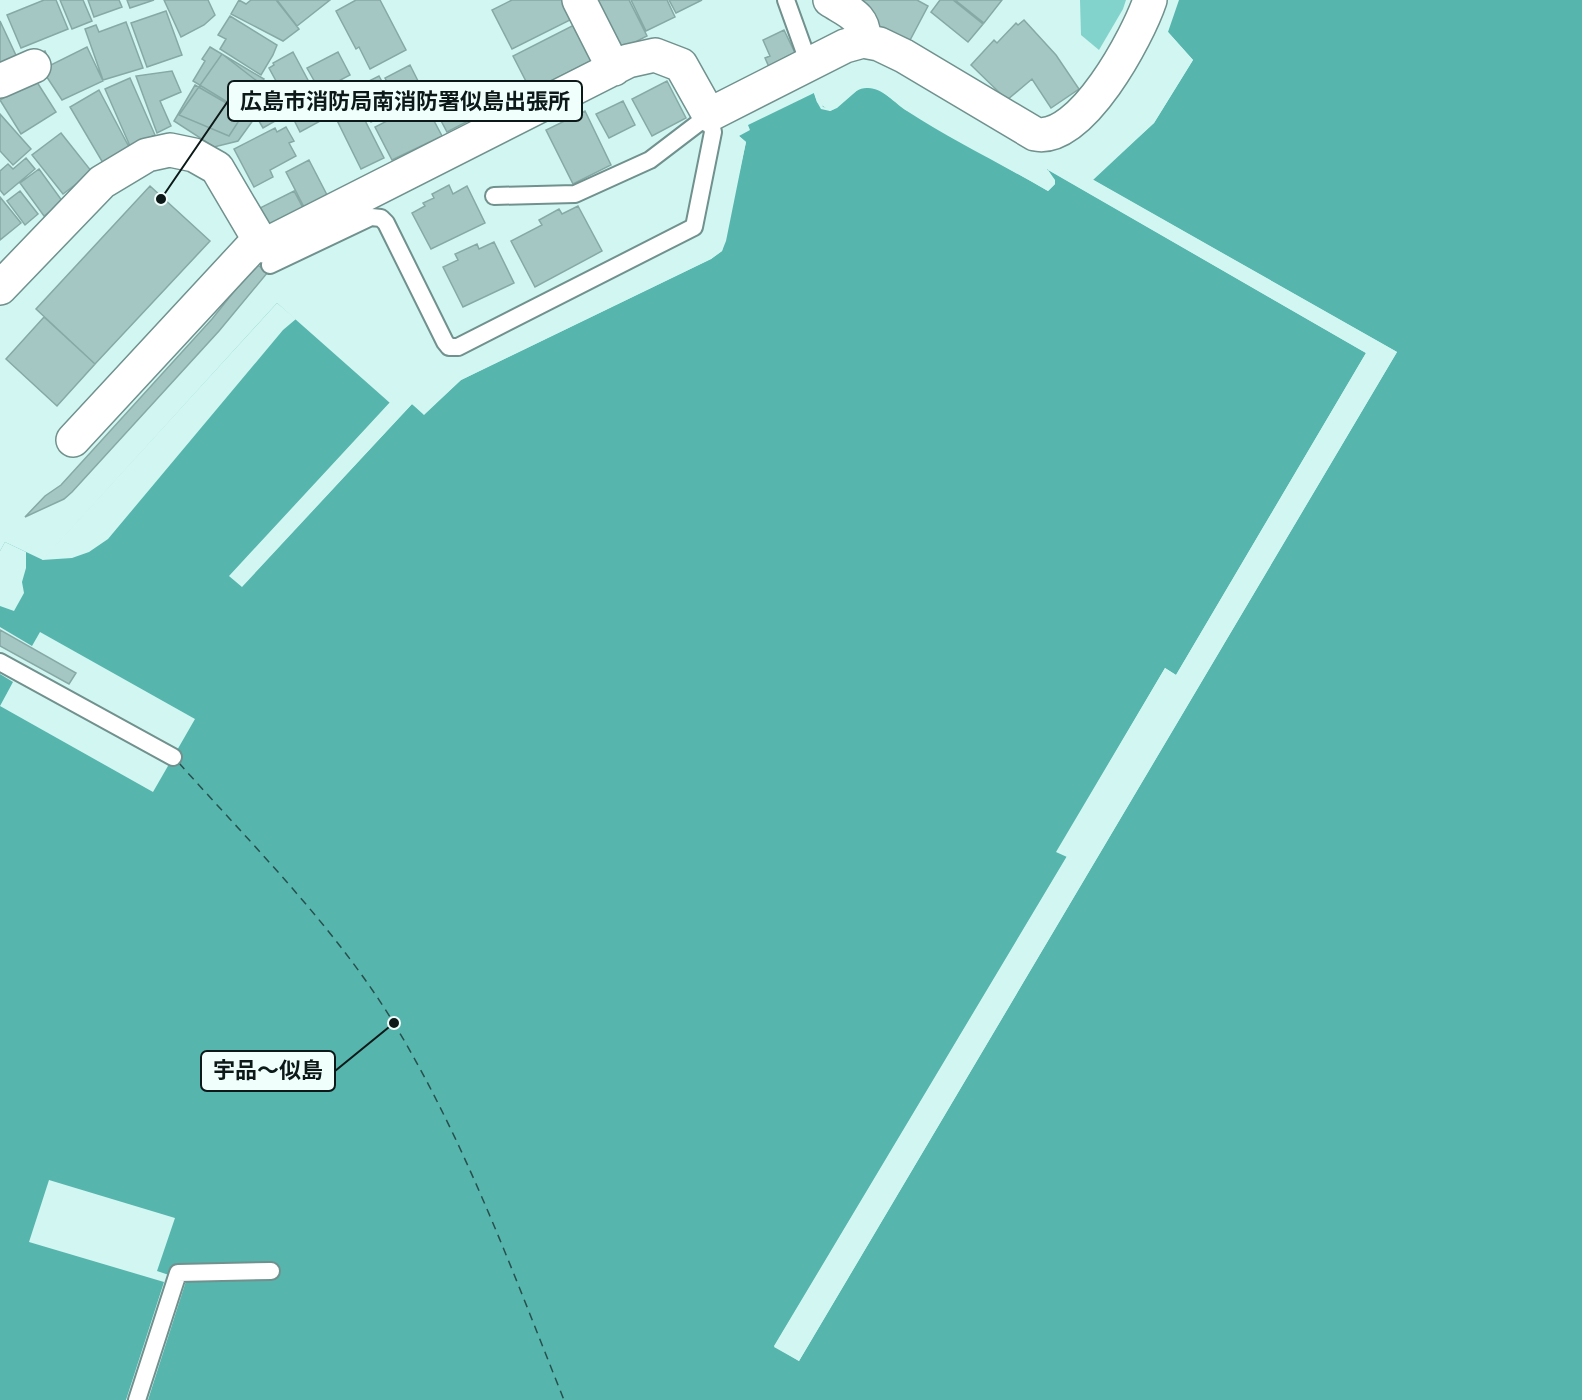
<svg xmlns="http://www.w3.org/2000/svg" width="1582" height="1400" viewBox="0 0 1582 1400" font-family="'Work Sans','Noto Sans JP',sans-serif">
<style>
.green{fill:#82d3cc}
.water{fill:#56b5ad}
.pier{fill:#d2f6f2}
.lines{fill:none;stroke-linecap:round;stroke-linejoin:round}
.ferry{stroke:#26504d;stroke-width:1.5;stroke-dasharray:8 6;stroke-linecap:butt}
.building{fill:#a4c7c3;stroke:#86a9a5;stroke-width:1.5}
.service-casing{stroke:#70918e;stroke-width:20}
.minor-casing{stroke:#70918e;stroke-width:36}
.service{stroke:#fff;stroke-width:16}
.minor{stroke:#fff;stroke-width:33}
.leader{fill:none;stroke:#0c1918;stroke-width:2}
.callout-dot{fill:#0c1918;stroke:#f0fefc;stroke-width:2}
.callout{fill:#f0fefc;stroke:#0c1918;stroke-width:2}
.callout-label{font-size:22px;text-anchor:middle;font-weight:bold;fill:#0c1918}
</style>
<rect width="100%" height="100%" fill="#d2f6f2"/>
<!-- green -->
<path class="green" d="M 1080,0 L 1126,0 L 1123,9 L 1099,50 L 1081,35 Z"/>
<!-- water -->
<path class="water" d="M 1179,0 L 1582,0 L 1582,1400 L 0,1400 L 0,551 L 5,542 L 43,560 L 277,303 L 390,403 L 230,576 L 242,586 L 412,404 L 424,414 L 461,380 L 711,259 L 722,251 L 746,142 L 739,136 L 750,130 L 748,125 L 814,93 L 817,102 L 830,111 C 843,106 852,87 868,88 C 883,88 894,103 907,111 C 952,140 1001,164 1048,191 L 1055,184 L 1055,181 L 1047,169 L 1366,353 L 1176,675 L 1165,668 L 1057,852 L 1067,856 L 774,1346 L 799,1361 L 1397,352 L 1092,179 L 1154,123 L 1193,60 L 1168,32 Z"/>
<!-- pier -->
<path class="pier" d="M 1168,32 L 1193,60 L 1154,123 L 1093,180 L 1397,352 L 799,1361 L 774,1347 L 1067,857 L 1056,852 L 1165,668 L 1176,675 L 1366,353 L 1048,170 L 1055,180 L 1055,184 L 1048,191 L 906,110 L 880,90 L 869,87 L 860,88 L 837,108 L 830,111 L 821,109 L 817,102 L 813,90 L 817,92 L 823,107 L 829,108 L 836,106 L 859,86 L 870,84 L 881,87 L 907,108 L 1048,187 L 1052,183 L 1047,174 L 1049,166 L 1367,350 L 1369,353 L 1179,677 L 1175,678 L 1166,672 L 1060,850 L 1069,854 L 1070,858 L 778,1346 L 798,1357 L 1393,353 L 1090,181 L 1090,177 L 1151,121 L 1190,60 L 1166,34 Z
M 739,136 L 746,142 L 726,241 L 722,251 L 711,259 L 461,380 L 424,415 L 412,404 L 242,587 L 229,576 L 392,400 L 393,405 L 234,576 L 242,582 L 411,402 L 414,402 L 424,410 L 460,377 L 709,257 L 719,249 L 723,240 L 743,143 L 736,137 Z
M 277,303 L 296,319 L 283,330 L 108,539 L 89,552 L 72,558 L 42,560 Z
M 5,542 L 26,552 L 26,568 L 22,582 L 24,593 L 14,611 L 0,606 L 0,551 Z
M 0,627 L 32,646 L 40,632 L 195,719 L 153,792 L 0,706 L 13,682 L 0,674 Z
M 49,1180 L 175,1218 L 157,1271 L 169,1275 L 172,1265 L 271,1263 L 272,1279 L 186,1281 L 148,1400 L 126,1400 L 164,1282 L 29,1242 Z"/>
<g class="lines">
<!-- ferry -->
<path class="ferry" d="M 179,763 C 254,847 336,928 395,1025 C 466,1143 513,1273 564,1400"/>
</g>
<!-- building -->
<path class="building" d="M 44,0 L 56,0 L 68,29 L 21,48 L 7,15 Z
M 60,0 L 83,0 L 92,21 L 72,29 Z
M 88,0 L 119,0 L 122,7 L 94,17 Z
M 127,0 L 154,0 L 130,8 Z
M 164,0 L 208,0 L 215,15 L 204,25 L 181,37 Z
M 239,0 L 246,4 L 251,0 L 276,0 L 299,29 L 283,41 L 231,14 Z
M 277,0 L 330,0 L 297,26 Z
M 356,0 L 380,0 L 406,50 L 370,69 L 359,47 L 356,49 L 336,11 Z
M 512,0 L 567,0 L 576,17 L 512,49 L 492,10 Z
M 587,0 L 629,0 L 647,36 L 614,53 Z
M 631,0 L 667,0 L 675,17 L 646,31 Z
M 669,0 L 702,0 L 676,13 Z
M 860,0 L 917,0 L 928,6 L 908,44 L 853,11 Z
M 940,0 L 953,0 L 983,24 L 968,42 L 931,12 Z
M 955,0 L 1002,0 L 984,23 Z
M 166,11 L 182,55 L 147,67 L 131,23 Z
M 230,16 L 277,45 L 273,55 L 261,75 L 220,49 L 226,39 L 218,35 Z
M 1024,20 L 1056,55 L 1079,89 L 1051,108 L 1032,79 L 1007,100 L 971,65 L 994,40 L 997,43 L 1016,23 L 1018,25 Z
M 0,21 L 20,64 L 0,73 Z
M 126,22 L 143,68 L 103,80 L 85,29 L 96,25 L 99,32 Z
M 580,22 L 598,57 L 531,91 L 513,56 Z
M 784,30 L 796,55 L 769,67 L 765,58 L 770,56 L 763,40 Z
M 87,47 L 103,81 L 62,100 L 33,56 L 45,51 L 51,65 Z
M 210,47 L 264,79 L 242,111 L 193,81 L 205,61 L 202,59 Z
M 293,52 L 317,97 L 263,128 L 256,116 L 260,95 L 263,93 L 261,89 L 276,81 L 269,68 L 274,65 L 273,63 Z
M 338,52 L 350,75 L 320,91 L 307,68 Z
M 222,54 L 262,85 L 229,136 L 179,115 Z
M 410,65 L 425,95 L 400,108 L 385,78 Z
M 172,71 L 181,92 L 160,101 L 171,126 L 157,133 L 136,76 Z
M 379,76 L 397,109 L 371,122 L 353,89 Z
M 130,78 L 155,135 L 130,146 L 105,89 Z
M 35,79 L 56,112 L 21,134 L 0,100 Z
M 667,81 L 686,118 L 652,136 L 632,99 Z
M 195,85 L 254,119 L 238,141 L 214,147 L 174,121 Z
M 348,87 L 384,158 L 361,169 L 326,98 Z
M 99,90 L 129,147 L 103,163 L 70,107 Z
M 469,100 L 478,116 L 447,132 L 438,115 Z
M 623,101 L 635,125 L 609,138 L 596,114 Z
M 424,102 L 442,136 L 392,160 L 375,127 Z
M 316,103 L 324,119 L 300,132 L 292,116 Z
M 585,111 L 611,165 L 573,184 L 546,130 Z
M 0,114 L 31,149 L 13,165 L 0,151 Z
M 286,127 L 294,141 L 289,143 L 296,156 L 270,170 L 273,177 L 254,187 L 234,149 L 275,128 L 277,132 Z
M 61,133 L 92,172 L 63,194 L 32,155 Z
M 26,158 L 35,169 L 4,195 L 0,190 L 0,171 L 8,164 L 13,169 Z
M 309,160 L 327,195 L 304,207 L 286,172 Z
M 39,169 L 63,202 L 44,216 L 20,183 Z
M 449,185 L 453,194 L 467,186 L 485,223 L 431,249 L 412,213 L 425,206 L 423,203 L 434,198 L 432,194 Z
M 150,186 L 210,241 L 95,364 L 36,309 Z
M 20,191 L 38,214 L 25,225 L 7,201 Z
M 294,191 L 303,208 L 266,226 L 258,209 Z
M 0,197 L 21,223 L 0,240 Z
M 578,206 L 602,251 L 535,287 L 511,241 L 542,225 L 539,220 L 559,209 L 562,214 Z
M 494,242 L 514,283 L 463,307 L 443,267 L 458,260 L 455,254 L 477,244 L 479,249 Z
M 256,264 L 268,272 L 219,331 L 72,492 L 64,499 L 25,517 L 45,496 L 61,485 L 212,319 Z
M 44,317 L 95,364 L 57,406 L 6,359 Z
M 0,630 L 76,673 L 69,684 L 0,646 Z"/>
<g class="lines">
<!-- service casing -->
<g class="service-casing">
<path id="service" d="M 786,0 L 809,64
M 270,265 L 371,217 L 381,218 L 386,223 L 445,342 L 449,347 L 458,347 L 694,227 L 713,132 L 709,115 L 650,160 L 575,194 L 494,196
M 0,662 L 173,757
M 137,1400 L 178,1273 L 271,1271"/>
</g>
<!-- minor casing -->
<g class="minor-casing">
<path id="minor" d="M 579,0 L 614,69
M 830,0 C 847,11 867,17 863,41
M 0,81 L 34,66
M 0,288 L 102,182 L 147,155 L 170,150 L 194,155 L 217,168 L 263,246 L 628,61 L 655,55 L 681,65 L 709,115 L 845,46 L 863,41 L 879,44 L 904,56 L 1035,134 C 1081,144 1138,36 1150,0
M 73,440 L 250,249 L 260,241"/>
</g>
<!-- service -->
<use href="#service" class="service"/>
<!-- minor -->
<use href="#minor" class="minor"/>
</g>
<!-- callouts -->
<path class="leader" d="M161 199L228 101M394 1023L335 1071"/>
<g class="callout-dot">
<circle cx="161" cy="199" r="6"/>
<circle cx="394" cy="1023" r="6"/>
</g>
<g class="callout">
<rect x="228" y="81" width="354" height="40" rx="6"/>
<rect x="201" y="1051" width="134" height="40" rx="6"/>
</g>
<g class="callout-label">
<text x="405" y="109">広島市消防局南消防署似島出張所</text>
<text x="268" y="1078">宇品～似島</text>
</g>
</svg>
